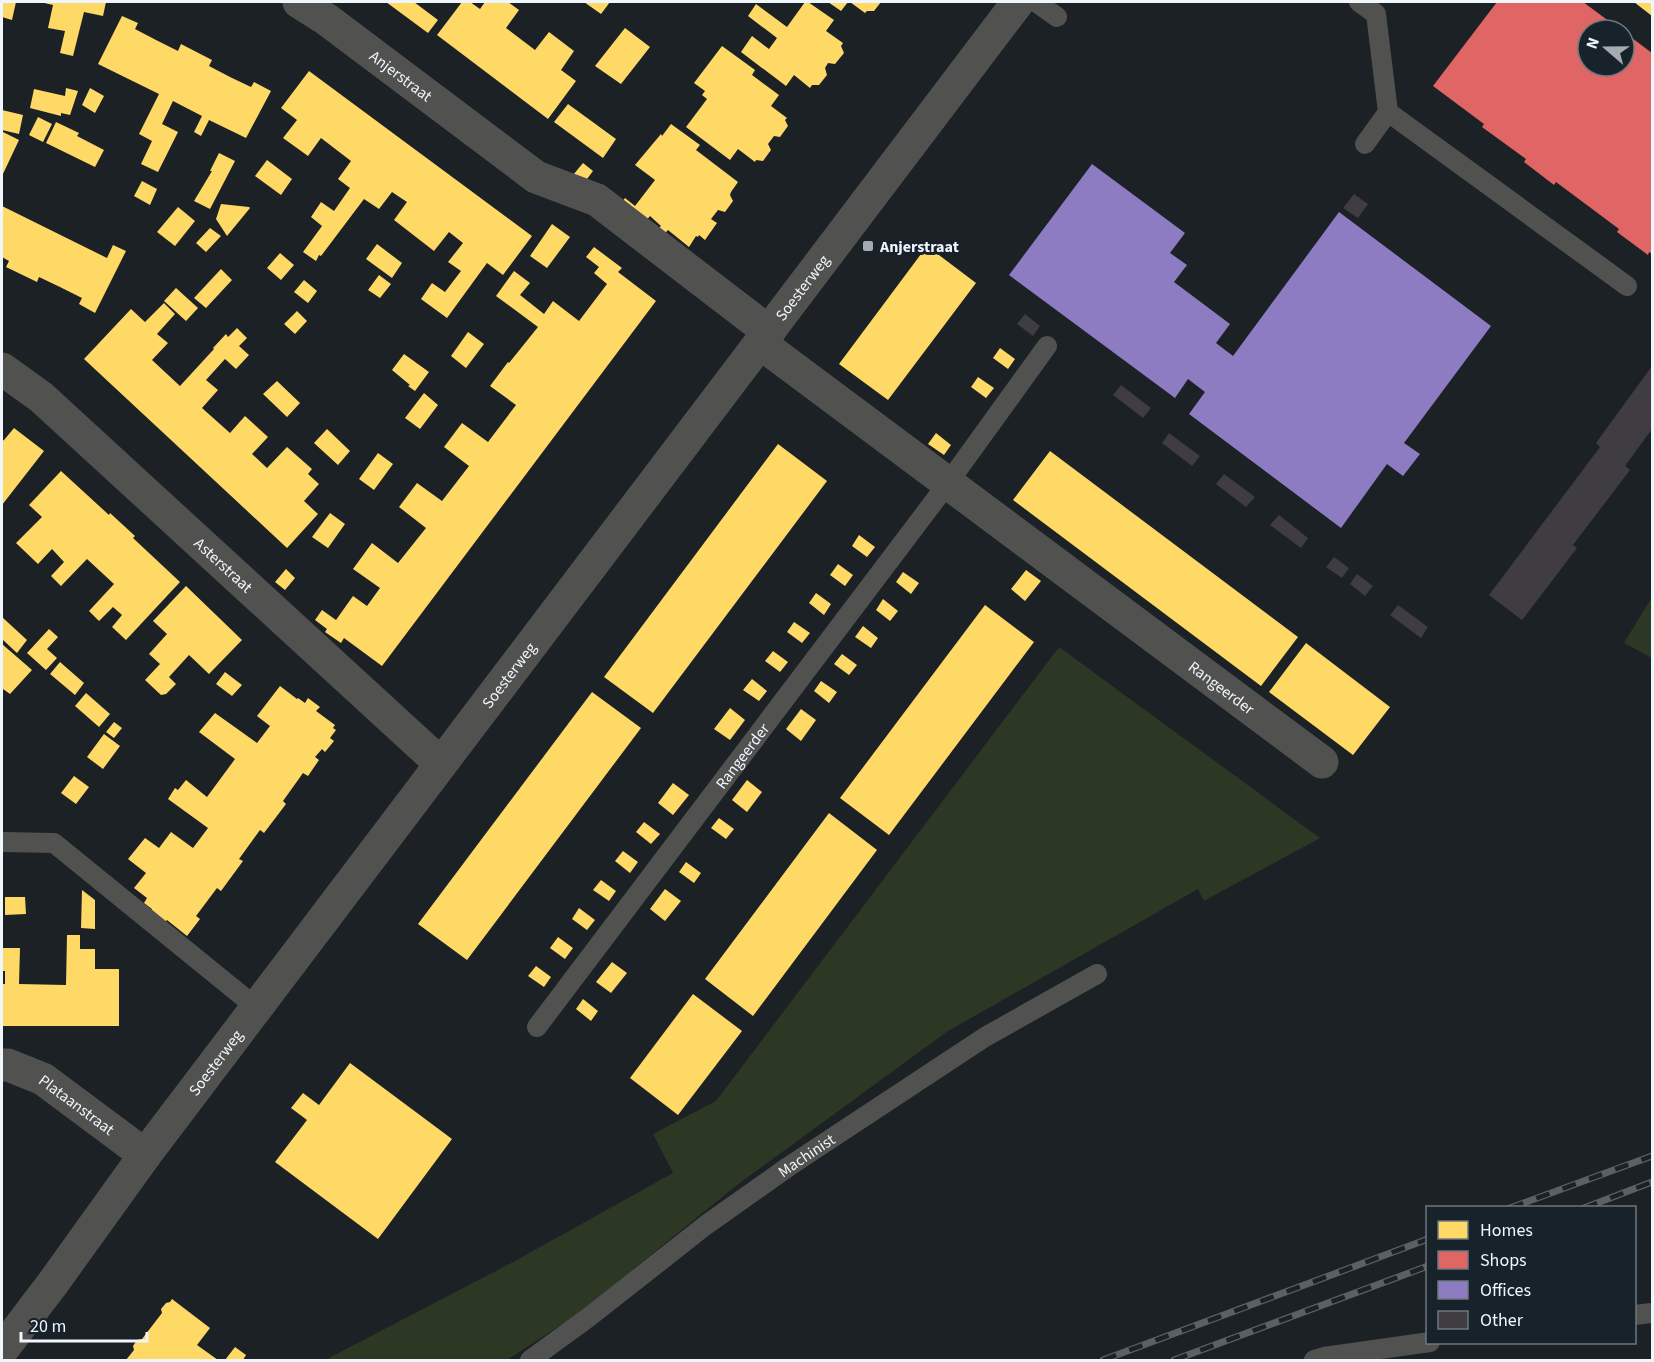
<svg xmlns="http://www.w3.org/2000/svg" width="1654" height="1362" viewBox="0 0 1654 1362" font-family="'Source Sans 3',sans-serif">
<style>
.green{fill:#2c3824}
.homes{fill:#ffd966}
.shops{fill:#e06666}
.offices{fill:#8e7cc3}
.building{fill:#3f3c42}
.lines{fill:none;stroke-linecap:round;stroke-linejoin:round}
.service{stroke:#515150;stroke-width:20}
.minor{stroke:#515150;stroke-width:33}
.rail-casing{stroke:#5d5f62;stroke-width:7}
.rail{stroke:#17222b;stroke-width:4.5;stroke-dasharray:14;stroke-linecap:butt}
.poi-dot{fill:#a5abb1;stroke:#17222b;stroke-width:2}
.labels{text-anchor:middle;stroke-width:6;stroke-linejoin:round;paint-order:stroke}
.street-label{font-size:16px;fill:#eff6fc;stroke:#17222b}
.poi-label{font-size:16px;font-weight:bold;fill:#eff6fc;stroke:#17222b;text-anchor:start}
</style>
<rect width="100%" height="100%" fill="#1c2126"/>
<!-- green -->
<path class="green" d="M 1652,597 L 1652,658 L 1624,643 Z
M 1059,647 L 1320,838 L 1204,901 L 1198,889 L 948,1031 L 737,1185 L 578,1314 L 507,1360 L 325,1360 L 515,1261 L 673,1173 L 653,1134 L 716,1101 Z"/>
<!-- homes -->
<path class="homes" d="M 2,2 L 16,2 L 12,20 L 2,17 Z
M 40,2 L 106,2 L 103,16 L 84,12 L 73,56 L 60,53 L 65,31 L 48,28 L 53,5 Z
M 386,2 L 414,2 L 438,20 L 428,33 Z
M 462,2 L 470,2 L 480,9 L 485,2 L 508,2 L 519,10 L 506,28 L 535,50 L 549,32 L 574,51 L 561,70 L 576,81 L 548,119 L 437,35 Z
M 584,2 L 610,2 L 601,14 Z
M 805,2 L 808,2 L 834,20 L 826,31 L 843,43 L 841,46 L 844,53 L 835,64 L 828,63 L 825,68 L 827,75 L 819,85 L 812,85 L 810,88 L 794,75 L 786,86 L 741,52 L 752,36 L 769,49 L 777,38 L 748,16 L 756,4 L 787,27 Z
M 828,2 L 848,2 L 841,11 Z
M 850,2 L 881,2 L 874,11 L 867,11 L 865,13 Z
M 1634,2 L 1652,2 L 1652,16 Z
M 122,16 L 138,23 L 135,29 L 156,40 L 178,51 L 181,44 L 212,60 L 209,66 L 230,77 L 251,87 L 254,82 L 271,91 L 246,138 L 209,120 L 201,136 L 194,132 L 202,116 L 173,101 L 162,124 L 178,132 L 158,172 L 141,164 L 152,141 L 139,134 L 159,94 L 98,64 Z
M 625,28 L 650,47 L 621,84 L 595,66 Z
M 722,46 L 755,70 L 752,75 L 779,95 L 771,106 L 787,118 L 785,120 L 788,126 L 780,137 L 774,136 L 768,144 L 771,150 L 763,161 L 756,160 L 755,162 L 738,149 L 730,160 L 686,127 L 707,99 L 702,95 L 705,91 L 694,83 Z
M 309,71 L 532,236 L 503,275 L 487,263 L 447,318 L 421,299 L 432,283 L 445,292 L 461,271 L 448,262 L 463,243 L 449,232 L 434,251 L 394,220 L 407,202 L 392,192 L 379,209 L 364,199 L 321,256 L 319,255 L 316,261 L 303,252 L 322,226 L 311,217 L 321,202 L 334,211 L 350,188 L 338,179 L 351,161 L 321,138 L 308,156 L 283,138 L 297,120 L 281,108 Z
M 66,88 L 78,91 L 70,115 L 61,113 L 61,116 L 30,108 L 34,89 L 65,96 Z
M 90,88 L 104,96 L 95,113 L 82,105 Z
M 568,104 L 616,139 L 603,158 L 554,122 Z
M 2,110 L 23,115 L 19,134 L 2,130 Z
M 38,117 L 52,124 L 43,142 L 29,135 Z
M 56,122 L 79,133 L 77,136 L 104,150 L 95,167 L 46,143 Z
M 671,124 L 700,145 L 696,150 L 738,182 L 731,192 L 730,195 L 733,201 L 725,212 L 718,210 L 711,219 L 717,223 L 705,240 L 699,235 L 698,237 L 696,236 L 689,247 L 668,230 L 665,233 L 659,228 L 661,226 L 650,216 L 641,227 L 617,209 L 625,198 L 635,206 L 655,180 L 635,165 L 661,134 L 662,136 Z
M 3,132 L 19,140 L 2,176 L 2,135 Z
M 219,153 L 235,161 L 210,209 L 194,201 L 212,171 L 210,171 Z
M 267,160 L 292,179 L 281,195 L 255,176 Z
M 583,163 L 593,171 L 584,183 L 573,175 Z
M 142,181 L 157,189 L 150,205 L 134,196 Z
M 221,204 L 249,207 L 250,208 L 227,236 L 216,219 Z
M 2,206 L 107,258 L 113,245 L 126,251 L 95,313 L 79,304 L 82,298 L 60,287 L 39,277 L 37,282 L 6,267 L 9,261 L 2,257 Z
M 178,207 L 195,221 L 175,246 L 157,232 Z
M 552,224 L 570,237 L 547,268 L 530,256 Z
M 210,228 L 221,236 L 206,252 L 196,243 Z
M 377,244 L 402,263 L 392,278 L 366,259 Z
M 927,246 L 976,283 L 888,400 L 839,364 Z
M 594,247 L 622,268 L 618,272 L 656,301 L 382,666 L 344,638 L 341,643 L 325,632 L 327,629 L 315,620 L 322,610 L 336,620 L 353,596 L 367,606 L 380,588 L 353,569 L 372,543 L 398,563 L 426,528 L 399,507 L 417,483 L 442,501 L 469,466 L 444,447 L 462,423 L 488,442 L 516,405 L 490,386 L 508,362 L 509,363 L 538,327 L 496,296 L 514,271 L 530,283 L 520,295 L 544,314 L 553,301 L 579,321 L 607,284 L 594,273 L 599,267 L 586,257 Z
M 280,253 L 294,265 L 281,280 L 267,268 Z
M 221,269 L 232,280 L 206,308 L 194,298 Z
M 379,275 L 391,284 L 380,298 L 368,290 Z
M 304,280 L 317,291 L 308,303 L 294,292 Z
M 176,288 L 198,308 L 186,321 L 164,301 Z
M 164,303 L 175,314 L 157,334 L 168,343 L 152,360 L 180,386 L 214,349 L 213,348 L 226,334 L 228,337 L 237,328 L 247,338 L 239,346 L 249,355 L 236,369 L 225,359 L 206,380 L 218,390 L 202,408 L 230,433 L 245,416 L 268,437 L 252,454 L 267,468 L 287,447 L 312,469 L 308,474 L 319,484 L 304,501 L 318,514 L 287,548 L 84,359 L 131,309 L 145,322 Z
M 297,311 L 307,321 L 295,334 L 284,324 Z
M 468,332 L 484,344 L 466,368 L 451,356 Z
M 1000,348 L 1015,359 L 1008,369 L 993,358 Z
M 404,354 L 429,372 L 415,391 L 408,386 L 410,385 L 392,370 Z
M 978,377 L 994,388 L 986,398 L 971,387 Z
M 277,381 L 300,403 L 287,417 L 263,394 Z
M 424,393 L 438,405 L 420,429 L 405,418 Z
M 14,428 L 44,451 L 2,505 L 2,441 L 4,440 Z
M 327,429 L 350,451 L 338,465 L 314,443 Z
M 936,433 L 951,445 L 944,455 L 928,444 Z
M 778,444 L 827,481 L 653,713 L 604,677 Z
M 1050,451 L 1298,637 L 1261,686 L 1013,500 Z
M 378,453 L 393,464 L 374,490 L 359,479 Z
M 61,471 L 109,515 L 110,513 L 135,536 L 133,538 L 180,582 L 126,640 L 112,627 L 122,615 L 113,607 L 99,621 L 89,611 L 114,584 L 87,559 L 61,586 L 51,576 L 64,562 L 52,549 L 38,564 L 16,543 L 42,517 L 29,505 Z
M 330,513 L 345,524 L 328,548 L 312,537 Z
M 859,535 L 875,547 L 867,557 L 852,546 Z
M 838,564 L 853,575 L 845,586 L 830,575 Z
M 286,569 L 295,578 L 285,590 L 275,582 Z
M 1026,570 L 1041,581 L 1025,601 L 1011,589 Z
M 903,572 L 919,583 L 911,594 L 896,582 Z
M 186,586 L 242,640 L 209,674 L 189,655 L 169,677 L 176,684 L 166,694 L 161,695 L 145,680 L 160,664 L 149,654 L 167,634 L 153,621 Z
M 816,593 L 831,604 L 824,615 L 809,603 Z
M 883,599 L 898,611 L 890,621 L 876,610 Z
M 985,605 L 1034,642 L 889,835 L 840,798 Z
M 2,617 L 27,640 L 17,653 L 2,639 Z
M 794,622 L 810,633 L 802,643 L 787,632 Z
M 863,626 L 878,638 L 871,648 L 855,637 Z
M 49,629 L 58,637 L 47,649 L 57,658 L 46,670 L 27,653 Z
M 1306,643 L 1390,707 L 1353,755 L 1269,692 Z
M 2,644 L 32,670 L 10,694 L 3,689 L 2,690 Z
M 773,651 L 788,662 L 780,672 L 765,661 Z
M 842,654 L 857,665 L 849,675 L 834,664 Z
M 60,662 L 84,683 L 75,695 L 50,674 Z
M 225,672 L 242,685 L 232,696 L 216,684 Z
M 752,679 L 767,691 L 759,701 L 743,690 Z
M 821,681 L 837,692 L 829,703 L 814,691 Z
M 280,686 L 297,699 L 298,698 L 305,703 L 308,698 L 320,707 L 316,711 L 335,725 L 333,728 L 336,730 L 330,738 L 334,741 L 325,752 L 322,749 L 315,757 L 319,760 L 308,776 L 303,773 L 283,801 L 286,804 L 264,833 L 260,830 L 239,859 L 243,861 L 221,891 L 217,888 L 196,916 L 200,919 L 187,936 L 167,920 L 164,923 L 150,913 L 152,909 L 144,903 L 147,898 L 134,888 L 146,873 L 128,859 L 145,838 L 159,848 L 171,832 L 193,848 L 208,828 L 168,799 L 175,788 L 178,790 L 186,780 L 207,797 L 235,759 L 199,732 L 215,713 L 257,743 L 270,726 L 257,716 Z
M 592,692 L 641,728 L 467,960 L 418,924 Z
M 86,693 L 110,714 L 99,727 L 75,706 Z
M 730,708 L 745,720 L 730,740 L 714,729 Z
M 801,709 L 816,720 L 801,741 L 786,729 Z
M 114,722 L 122,728 L 114,738 L 106,732 Z
M 104,734 L 120,746 L 103,769 L 87,757 Z
M 74,776 L 89,787 L 76,804 L 61,793 Z
M 747,780 L 762,792 L 747,812 L 732,800 Z
M 673,783 L 689,795 L 673,815 L 658,803 Z
M 829,813 L 877,850 L 753,1016 L 705,979 Z
M 719,818 L 734,829 L 726,839 L 711,828 Z
M 644,822 L 660,834 L 651,844 L 636,832 Z
M 623,851 L 638,862 L 630,873 L 615,861 Z
M 686,862 L 701,873 L 694,883 L 679,872 Z
M 601,880 L 616,891 L 609,901 L 593,890 Z
M 665,889 L 681,901 L 665,921 L 650,909 Z
M 82,890 L 95,900 L 95,929 L 81,928 Z
M 5,897 L 25,897 L 26,914 L 5,915 Z
M 579,908 L 595,920 L 587,930 L 572,919 Z
M 67,935 L 80,935 L 80,949 L 95,949 L 95,969 L 119,969 L 119,1026 L 2,1026 L 2,984 L 5,984 L 5,971 L 2,971 L 2,948 L 20,948 L 19,984 L 66,985 Z
M 558,937 L 573,948 L 565,959 L 550,948 Z
M 612,962 L 627,973 L 611,993 L 596,982 Z
M 536,966 L 551,977 L 544,987 L 528,976 Z
M 693,994 L 742,1031 L 678,1115 L 630,1078 Z
M 583,999 L 598,1011 L 591,1021 L 576,1009 Z
M 350,1063 L 452,1139 L 378,1239 L 275,1162 L 307,1120 L 291,1108 L 303,1093 L 319,1105 Z
M 172,1299 L 210,1328 L 197,1345 L 218,1360 L 126,1360 L 134,1350 L 133,1346 L 137,1340 L 142,1339 L 162,1313 L 161,1309 L 166,1303 L 170,1302 Z
M 235,1347 L 246,1355 L 243,1360 L 225,1360 Z"/>
<!-- shops -->
<path class="shops" d="M 1497,2 L 1583,2 L 1621,30 L 1588,30 L 1588,66 L 1624,66 L 1624,32 L 1652,53 L 1652,254 L 1649,252 L 1648,255 L 1617,232 L 1619,229 L 1556,182 L 1554,185 L 1524,162 L 1526,159 L 1482,127 L 1484,124 L 1433,86 Z"/>
<!-- offices -->
<path class="offices" d="M 1092,164 L 1185,233 L 1170,253 L 1187,265 L 1174,282 L 1230,324 L 1216,343 L 1233,356 L 1339,212 L 1491,326 L 1404,443 L 1420,454 L 1403,476 L 1387,464 L 1341,528 L 1189,414 L 1205,392 L 1188,379 L 1175,398 L 1009,275 Z"/>
<!-- building -->
<path class="building" d="M 1354,194 L 1368,204 L 1358,218 L 1343,208 Z
M 1025,314 L 1040,326 L 1033,336 L 1017,324 Z
M 1652,366 L 1652,429 L 1625,466 L 1630,470 L 1573,545 L 1577,548 L 1522,620 L 1489,595 L 1600,447 L 1596,443 Z
M 1121,385 L 1151,408 L 1143,418 L 1113,395 Z
M 1169,433 L 1200,456 L 1192,466 L 1162,443 Z
M 1224,474 L 1255,497 L 1246,507 L 1216,484 Z
M 1279,515 L 1308,538 L 1301,548 L 1270,525 Z
M 1334,557 L 1349,568 L 1342,578 L 1326,567 Z
M 1357,574 L 1373,586 L 1365,596 L 1350,584 Z
M 1398,605 L 1428,627 L 1421,638 L 1390,615 Z"/>
<g class="lines">
<!-- service -->
<g class="service">
<path d="M 1036,2 L 1057,17"/>
<path d="M 1359,2 L 1376,14 L 1388,112 L 1627,286"/>
<path d="M 1365,144 L 1388,112"/>
<path d="M 2,842 L 54,843 L 257,1008"/>
<path id="s1" d="M 537,1027 L 948,483 L 1047,346"/>
<path d="M 1634,1315 L 1652,1313"/>
<path id="s2" d="M 530,1360 L 589,1317 L 706,1225 L 788,1167 L 985,1037 L 1097,974"/>
<path d="M 1314,1360 L 1324,1357 L 1430,1342"/>
</g>
<!-- minor -->
<g class="minor">
<path id="s3" d="M 299,2 L 326,19 L 536,177 L 597,200 L 769,332"/>
<path id="s4" d="M 760,343 L 1322,762"/>
<path id="s5" d="M 2,369 L 41,397 L 441,764"/>
<path id="s6" d="M 2,1065 L 8,1065 L 43,1079 L 145,1155"/>
<path id="s7" d="M 2,1350 L 53,1283 L 145,1155 L 1018,2"/>
</g>
<!-- rail casing -->
<g class="rail-casing">
<path id="rail" d="M 1510,1208 L 1652,1156
M 1584,1208 L 1652,1182
M 1103,1360 L 1428,1239
M 1174,1360 L 1428,1266"/>
</g>
<!-- rail -->
<use href="#rail" class="rail"/>
</g>
<!-- markers -->
<rect class="poi-dot" x="862" y="240" width="12" height="12" rx="3"/>
<g class="labels">
<!-- street labels -->
<g class="street-label">
<text dy="6" stroke="none"><textPath href="#s3" startOffset="126">Anjerstraat</textPath></text>
<text dy="6" stroke="none"><textPath href="#s7" startOffset="1330">Soesterweg</textPath></text>
<text dy="6" stroke="none"><textPath href="#s5" startOffset="296">Asterstraat</textPath></text>
<text dy="6" stroke="none"><textPath href="#s7" startOffset="844">Soesterweg</textPath></text>
<text dy="6" stroke="none"><textPath href="#s4" startOffset="576">Rangeerder</textPath></text>
<text dy="6" stroke="none"><textPath href="#s1" startOffset="340">Rangeerder</textPath></text>
<text dy="6" stroke="none"><textPath href="#s7" startOffset="358">Soesterweg</textPath></text>
<text dy="6" stroke="none"><textPath href="#s6" startOffset="86">Plataanstraat</textPath></text>
<text dy="6" stroke="none"><textPath href="#s2" startOffset="344">Machinist</textPath></text>
</g>
<!-- poi labels -->
<g class="poi-label">
<text x="880" y="252">Anjerstraat</text>
</g>
</g>
<!-- border -->
<rect width="1654" height="1362" fill="none" stroke="#eff6fc" stroke-width="6"/>
<!-- legend -->
<rect x="1426" y="1206" width="210" height="138" fill="#17222b" stroke="#6d777f" stroke-width="1.5"/>
<rect x="1438" y="1221" width="30" height="18" fill="#ffd966" stroke="#6d777f" stroke-width="1.5"/>
<text x="1480" y="1236" font-size="18" fill="#eff6fc">Homes</text>
<rect x="1438" y="1251" width="30" height="18" fill="#e06666" stroke="#6d777f" stroke-width="1.5"/>
<text x="1480" y="1266" font-size="18" fill="#eff6fc">Shops</text>
<rect x="1438" y="1281" width="30" height="18" fill="#8e7cc3" stroke="#6d777f" stroke-width="1.5"/>
<text x="1480" y="1296" font-size="18" fill="#eff6fc">Offices</text>
<rect x="1438" y="1311" width="30" height="18" fill="#3f3c42" stroke="#6d777f" stroke-width="1.5"/>
<text x="1480" y="1326" font-size="18" fill="#eff6fc">Other</text>
<!-- north arrow -->
<g transform="translate(1606 48) rotate(290)"><circle r="28" fill="#17222b" stroke="#6d777f" stroke-width="1.5"/>
<path d="M0-4.5L10 22L0 15L-10 22Z" fill="#a5abb1"/>
<text y="-9" font-size="16" font-weight="bold" text-anchor="middle" fill="#eff6fc">N</text>
</g>
<!-- scale -->
<path d="M21 1332v9h126v-9" fill="none" stroke="#eff6fc" stroke-width="3"/>
<text x="30" y="1332" font-size="18" fill="#eff6fc" stroke="#17222b" stroke-width="4.5" paint-order="stroke">20 m</text>
</svg>
